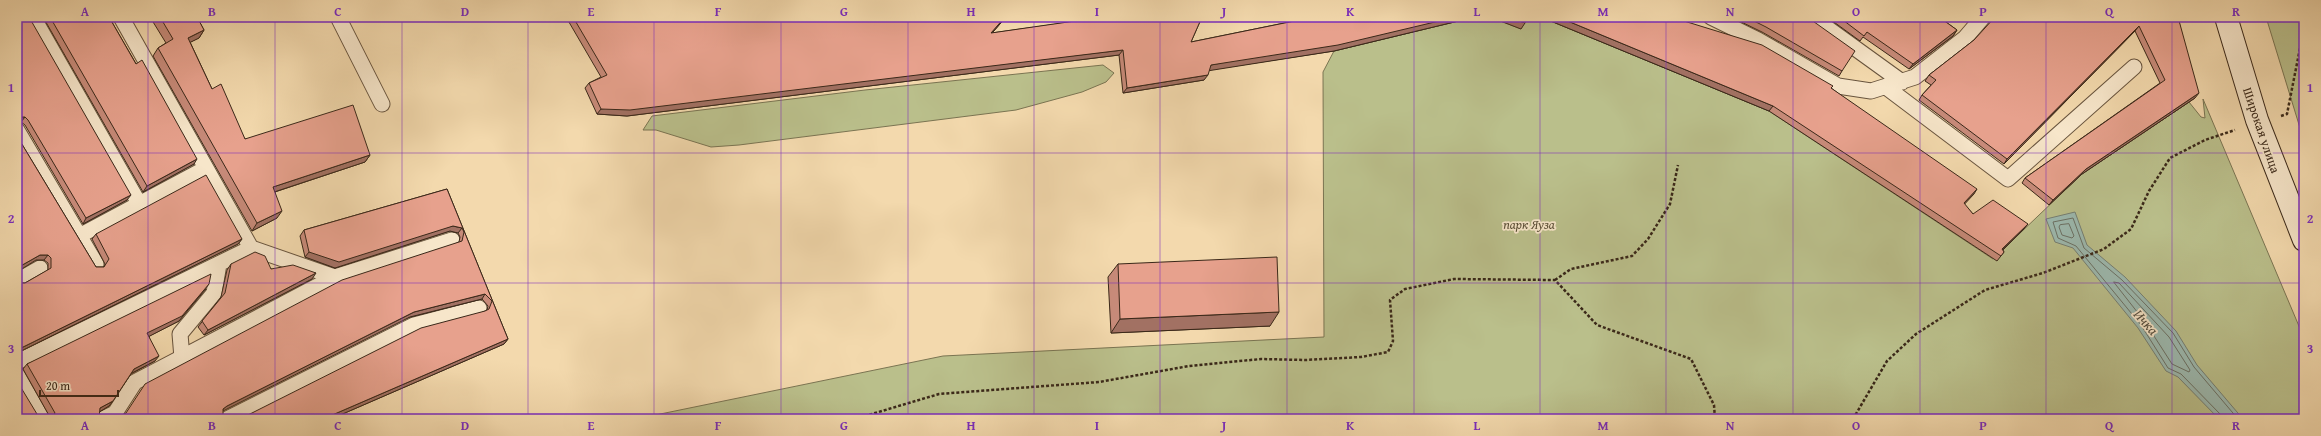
<svg xmlns="http://www.w3.org/2000/svg" width="2321" height="436" viewBox="0 0 2321 436" font-family="'Gentium Book Plus',serif">
<style>
.green{fill:#babf8b;stroke:#7a7452}
.water{fill:#9cb9af;stroke:#757f73}
.lines{fill:none;stroke-linecap:round;stroke-linejoin:round}
.shore{stroke:#6b7064;stroke-width:1}
.lane-casing{stroke:#68543e;stroke-width:17}
.secondary-casing{stroke:#3a2819;stroke-width:24}
.path{stroke:#3a2819;stroke-width:2.5;stroke-dasharray:3 2;stroke-linecap:butt}
.lane{stroke:#f7e6ca;stroke-width:15}
.secondary{stroke:#f7e6ca;stroke-width:22}
.wall{fill:#c78a79;stroke:#3a2819}
.shaded-wall{fill:#a27163;stroke:#3a2819}
.building{fill:#e7a18d;stroke:#3a2819}
.grid{fill:none;stroke:#7b2cbf;stroke-width:1;stroke-opacity:0.55}
.labels{text-anchor:middle;stroke-width:3.5;stroke-linejoin:round;paint-order:stroke}
.street-label{font-size:13px;fill:#3a2819;stroke:#f7e6ca}
.park-label{font-size:13px;font-style:italic;fill:#5a4e36;stroke:#f7e6ca}
.water-label{font-size:14px;font-style:italic;fill:#524c3e;stroke:#f7e6ca}
.neatline{fill:none;stroke:#7b2cbf;stroke-width:1.5}
.grid-label{font-size:13px;text-anchor:middle;font-weight:bold;fill:#7b2cbf}
</style>
<rect width="100%" height="100%" fill="#f3d9ad"/>
<filter id="stains"><feTurbulence type="fractalNoise" baseFrequency=".005" numOctaves="4"/><feColorMatrix values="0 0 0 0 .2 0 0 0 0 .09 0 0 0 0 .02 0 0 0 .5 -.17"/></filter>
<radialGradient id="worn" r=".72"><stop offset=".6" stop-color="#630" stop-opacity="0"/><stop offset="1" stop-color="#630" stop-opacity=".3"/></radialGradient>
<!-- green -->
<path class="green" d="M 1475,17 L 1490,17 L 1521,29 L 1527,17 L 1541,17 L 1769,111 L 1993,259 L 2082,174 L 2189,102 L 2201,117 L 2205,118 L 2203,99 L 2304,338 L 2304,419 L 636,419 L 943,356 L 1324,337 L 1323,72 L 1334,51 Z
M 2266,17 L 2304,17 L 2304,141 Z
M 1103,65 L 1114,73 L 1106,82 L 1082,92 L 1016,110 L 739,145 L 711,147 L 656,130 L 643,130 L 652,116 L 865,90 Z"/>
<!-- water -->
<path class="water" d="M 2075,212 L 2087,245 L 2125,277 L 2176,331 L 2197,365 L 2243,419 L 2219,419 L 2178,377 L 2166,371 L 2138,328 L 2073,248 L 2055,242 L 2046,219 Z"/>
<g class="lines">
<!-- shore -->
<path class="shore" d="M 2069,224 L 2074,236 L 2072,238 L 2062,235 L 2059,227 L 2060,225 Z
M 2114,282 L 2119,283 L 2169,337 L 2190,370 L 2189,372 L 2172,364 L 2145,322 Z
M 2222,419 L 2221,415 L 2181,374 L 2168,368 L 2141,325 L 2076,246 L 2058,238 L 2053,222 L 2073,218 L 2084,248 L 2122,280 L 2173,333 L 2194,367 L 2238,419"/>
<!-- lane casing -->
<g class="lane-casing">
<path id="lane" d="M 33,17 L 140,205
M 121,17 L 251,248 L 335,277
M 338,17 L 382,104
M 1711,17 L 1758,40 L 1838,86 L 1871,91 L 1915,77 L 1965,38 L 1983,17
M 1812,17 L 1902,82
M 1886,87 L 2008,179 L 2134,67
M 17,130 L 96,264
M 79,236 L 206,168
M 17,281 L 40,268
M 182,358 L 180,334 L 214,293 L 219,264
M 17,362 L 251,248
M 17,375 L 42,419
M 103,419 L 115,413 L 135,382 L 308,291 L 335,277 L 452,240
M 227,419 L 414,325 L 479,308"/>
</g>
<!-- secondary casing -->
<g class="secondary-casing">
<path id="secondary" d="M 2226,17 L 2257,120 L 2304,240"/>
</g>
<!-- path -->
<path class="path" d="M 2281,116 L 2287,114 L 2304,28
M 1555,280 L 1571,269 L 1632,256 L 1648,239 L 1670,204 L 1678,165
M 855,419 L 939,394 L 1099,382 L 1189,366 L 1261,359 L 1305,360 L 1361,357 L 1388,352 L 1393,341 L 1390,300 L 1405,289 L 1454,279 L 1555,280 L 1597,325 L 1691,359 L 1714,405 L 1715,419
M 1853,419 L 1887,361 L 1916,334 L 1985,290 L 2043,273 L 2104,249 L 2131,229 L 2149,191 L 2170,158 L 2205,140 L 2235,130
M 2294,419 L 2304,414"/>
<!-- lane -->
<use href="#lane" class="lane"/>
<!-- secondary -->
<use href="#secondary" class="secondary"/>
</g>
<!-- wall -->
<path class="wall" d="M 17,17 L 127,200 L 83,224 L 25,125 L 21,122 Z
M 43,17 L 109,17 L 194,164 L 143,192 Z
M 150,17 L 197,17 L 204,30 L 199,38 L 190,42 L 212,89 L 245,139 L 370,155 L 365,162 L 275,192 L 277,218 L 252,231 L 153,56 L 158,48 L 166,43 Z
M 566,17 L 1006,17 L 992,33 L 1093,19 L 1091,17 L 1202,17 L 1191,42 L 1314,17 L 1475,17 L 1334,51 L 1209,70 L 1204,80 L 1123,93 L 1119,55 L 627,116 L 597,114 L 585,88 L 589,83 L 601,77 Z
M 1541,17 L 1831,88 L 1974,194 L 1964,204 L 1973,214 L 2024,229 L 2003,250 L 2004,252 L 1997,261 L 1769,111 Z
M 1731,17 L 1809,17 L 1842,71 L 1839,76 L 1762,32 Z
M 1827,17 L 1939,17 L 1957,30 L 1953,36 L 1909,69 L 1863,37 L 1860,41 Z
M 2178,17 L 2195,98 L 2082,174 L 2049,205 L 2022,183 L 2025,178 L 2160,83 L 2135,31 L 2004,164 L 1919,100 L 1922,95 L 1931,85 L 1925,81 L 1929,75 L 1974,40 Z
M 17,136 L 96,267 L 104,267 L 105,264 L 92,239 L 96,234 L 242,239 L 238,244 L 17,353 L 17,283 L 25,283 L 48,270 L 48,263 L 44,260 L 36,260 Z
M 447,189 L 508,339 L 504,344 L 331,419 L 240,419 L 485,311 L 487,310 L 488,306 L 482,299 L 410,317 L 115,419 L 459,242 L 460,237 L 458,233 L 450,231 L 335,268 L 305,257 L 300,236 L 304,230 Z
M 231,264 L 271,269 L 312,279 L 204,335 L 198,327 L 221,297 L 227,270 Z
M 1118,264 L 1270,326 L 1111,333 L 1108,277 Z
M 206,289 L 179,321 L 149,336 L 155,361 L 131,374 L 109,406 L 99,412 L 99,418 L 100,419 L 51,419 L 23,369 L 27,364 Z"/>
<!-- shaded-wall -->
<path class="shaded-wall" d="M 1005,17 L 1006,17 L 987,39 L 991,33 Z
M 1456,17 L 1475,17 L 1334,51 L 1207,71 L 1211,65 Z
M 1490,17 L 1508,17 L 1525,23 L 1521,29 Z
M 1541,17 L 1558,17 L 1773,106 L 1769,111 Z
M 2139,26 L 2135,31 L 2004,164 L 2007,159 Z
M 204,30 L 199,38 L 183,46 L 188,38 Z
M 1957,30 L 1953,36 L 1909,69 L 1913,64 Z
M 1123,50 L 1119,55 L 627,116 L 597,114 L 601,109 Z
M 1208,75 L 1204,80 L 1123,93 L 1127,88 Z
M 2199,93 L 2195,98 L 2082,174 L 2049,205 L 2053,200 L 2086,169 Z
M 17,117 L 25,117 L 21,122 L 17,122 Z
M 370,155 L 365,162 L 268,194 L 273,187 Z
M 197,159 L 194,164 L 143,192 L 147,186 Z
M 1977,189 L 1974,194 L 1960,209 L 1964,203 Z
M 131,195 L 127,200 L 83,224 L 86,218 Z
M 282,211 L 277,218 L 252,231 L 257,223 Z
M 2028,224 L 2024,229 L 1998,254 L 2002,249 Z
M 453,226 L 462,228 L 458,233 L 450,231 L 335,268 L 305,257 L 309,252 Z
M 242,239 L 238,244 L 17,353 L 17,350 Z
M 40,255 L 48,255 L 44,260 L 36,260 L 17,272 L 17,268 Z
M 316,273 L 312,279 L 204,335 L 208,330 Z
M 209,284 L 179,321 L 144,339 L 147,333 Z
M 485,294 L 482,299 L 410,317 L 223,411 L 223,409 L 227,406 L 414,312 Z
M 1279,312 L 1270,326 L 1111,333 L 1120,319 Z
M 508,339 L 504,344 L 331,419 L 323,419 Z
M 159,356 L 155,361 L 130,374 L 134,369 Z
M 113,401 L 109,406 L 96,414 L 100,408 Z"/>
<!-- building -->
<path class="building" d="M 17,17 L 29,17 L 131,195 L 86,218 L 28,120 L 25,117 L 17,117 Z
M 50,17 L 109,17 L 136,64 L 142,60 L 197,159 L 147,186 Z
M 160,17 L 197,17 L 204,30 L 188,38 L 212,89 L 221,84 L 245,139 L 353,105 L 370,155 L 273,187 L 282,211 L 257,223 L 158,48 L 173,39 Z
M 573,17 L 1005,17 L 991,33 L 1103,17 L 1202,17 L 1191,42 L 1314,17 L 1456,17 L 1338,45 L 1211,65 L 1208,75 L 1127,88 L 1123,50 L 630,110 L 601,109 L 589,83 L 607,75 Z
M 1508,17 L 1528,17 L 1525,23 Z
M 1558,17 L 1671,17 L 1762,45 L 1833,86 L 1831,88 L 1977,189 L 1964,203 L 1973,214 L 1993,200 L 2028,224 L 2002,249 L 2004,252 L 2001,256 L 1773,106 Z
M 1746,17 L 1809,17 L 1810,19 L 1855,51 L 1842,71 L 1766,27 Z
M 1839,17 L 1939,17 L 1957,30 L 1913,64 L 1867,32 L 1864,36 Z
M 1995,17 L 2178,17 L 2199,93 L 2086,169 L 2053,200 L 2025,178 L 2165,80 L 2139,26 L 2007,159 L 1922,95 L 1936,80 L 1929,75 L 1974,40 Z
M 17,136 L 96,267 L 104,267 L 109,259 L 96,234 L 206,175 L 242,239 L 17,350 L 17,283 L 25,283 L 51,268 L 51,258 L 48,255 L 40,255 L 17,268 Z
M 447,189 L 508,339 L 323,419 L 240,419 L 421,328 L 485,311 L 489,309 L 492,301 L 485,294 L 414,312 L 227,406 L 223,409 L 223,417 L 224,419 L 115,419 L 126,413 L 145,384 L 342,280 L 462,241 L 464,232 L 462,228 L 453,226 L 339,262 L 309,252 L 304,230 Z
M 255,252 L 265,256 L 271,269 L 293,265 L 316,273 L 208,330 L 202,321 L 225,293 L 231,264 Z
M 1277,257 L 1279,312 L 1120,319 L 1118,264 Z
M 211,274 L 209,284 L 182,316 L 147,333 L 159,356 L 134,369 L 113,401 L 100,408 L 99,418 L 100,419 L 52,419 L 55,413 L 27,364 Z
M 17,381 L 40,419 L 17,419 Z"/>
<!-- grid -->
<path class="grid" d="M 148,17 L 148,419M 275,17 L 275,419M 402,17 L 402,419M 528,17 L 528,419M 654,17 L 654,419M 781,17 L 781,419M 908,17 L 908,419M 1034,17 L 1034,419M 1160,17 L 1160,419M 1287,17 L 1287,419M 1414,17 L 1414,419M 1540,17 L 1540,419M 1666,17 L 1666,419M 1793,17 L 1793,419M 1920,17 L 1920,419M 2046,17 L 2046,419M 2172,17 L 2172,419M 17,153 L 2304,153M 17,283 L 2304,283"/>
<g class="labels">
<!-- street labels -->
<g class="street-label">
<text transform="translate(2262 130) rotate(71)" y="5">Широкая улица</text>
</g>
<!-- park labels -->
<g class="park-label">
<text x="1529" y="229">парк Яуза</text>
</g>
<!-- water labels -->
<g class="water-label">
<text transform="translate(2146 322) rotate(48)" y="5">Ичка</text>
</g>
</g>
<!-- margin -->
<rect width="2321" height="436" fill="none" stroke="#f3d9ad" stroke-width="44"/>
<!-- scale -->
<path d="M40 390v6h78v-6" fill="none" stroke="#3a2819" stroke-width="2"/>
<text x="46" y="390" font-size="12" fill="#3a2819" stroke="#f7e6ca" stroke-width="3" paint-order="stroke">20 m</text>
<rect x="22" y="22" width="2277" height="392" class="neatline"/>
<g class="grid-label">
<text x="85" y="16">A</text>
<text x="212" y="16">B</text>
<text x="338" y="16">C</text>
<text x="465" y="16">D</text>
<text x="591" y="16">E</text>
<text x="718" y="16">F</text>
<text x="844" y="16">G</text>
<text x="971" y="16">H</text>
<text x="1097" y="16">I</text>
<text x="1224" y="16">J</text>
<text x="1350" y="16">K</text>
<text x="1477" y="16">L</text>
<text x="1603" y="16">M</text>
<text x="1730" y="16">N</text>
<text x="1856" y="16">O</text>
<text x="1983" y="16">P</text>
<text x="2109" y="16">Q</text>
<text x="2236" y="16">R</text>
<text x="11" y="92">1</text>
<text x="2310" y="92">1</text>
<text x="11" y="223">2</text>
<text x="2310" y="223">2</text>
<text x="11" y="353">3</text>
<text x="2310" y="353">3</text>
<text x="85" y="430">A</text>
<text x="212" y="430">B</text>
<text x="338" y="430">C</text>
<text x="465" y="430">D</text>
<text x="591" y="430">E</text>
<text x="718" y="430">F</text>
<text x="844" y="430">G</text>
<text x="971" y="430">H</text>
<text x="1097" y="430">I</text>
<text x="1224" y="430">J</text>
<text x="1350" y="430">K</text>
<text x="1477" y="430">L</text>
<text x="1603" y="430">M</text>
<text x="1730" y="430">N</text>
<text x="1856" y="430">O</text>
<text x="1983" y="430">P</text>
<text x="2109" y="430">Q</text>
<text x="2236" y="430">R</text>
</g>
<rect width="100%" height="100%" filter="url(#stains)"/>
<rect width="100%" height="100%" fill="url(#worn)"/>
</svg>
